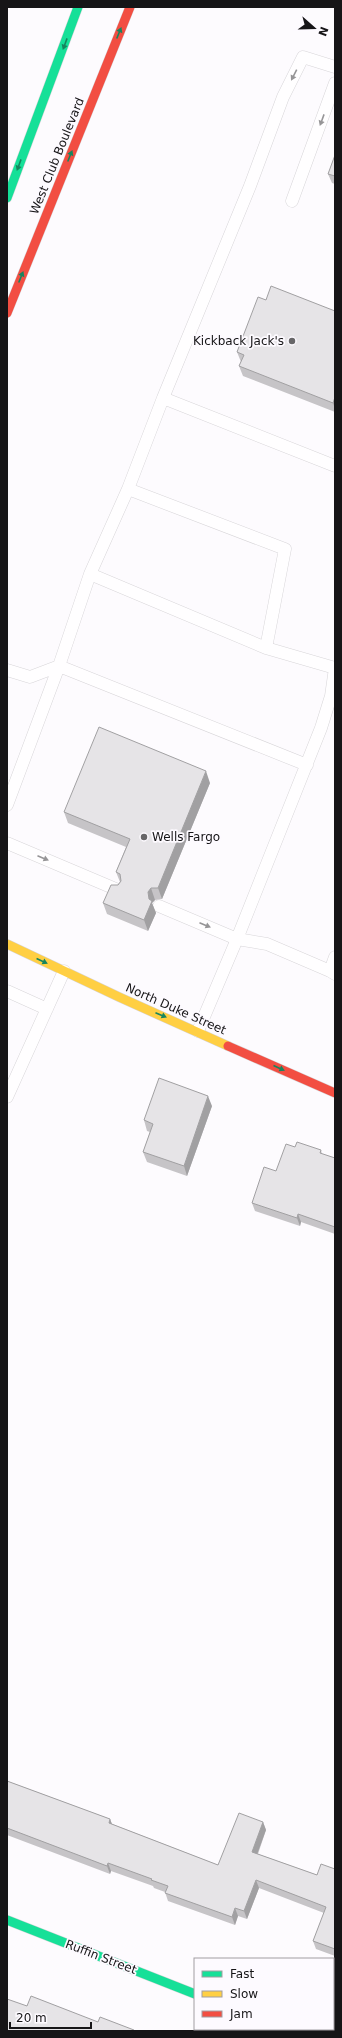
<svg xmlns="http://www.w3.org/2000/svg" width="342" height="2038" viewBox="0 0 342 2038" font-family="'DejaVu Sans',sans-serif">
<style>
.lines{fill:none;stroke-linecap:round;stroke-linejoin:round}
.lane-casing{stroke:#d8d6d9;stroke-width:13}
.street-casing{stroke:#d8d6d9;stroke-width:23}
.fast-casing{stroke:#d8d6d9;stroke-width:10}
.slow-casing{stroke:#d8d6d9;stroke-width:10}
.jam-casing{stroke:#d8d6d9;stroke-width:10}
.lane{stroke:#fffeff;stroke-width:12}
.street{stroke:#fffeff;stroke-width:22}
.fast{stroke:#16e098;stroke-width:9}
.slow{stroke:#ffcf43;stroke-width:9}
.jam{stroke:#f24e42;stroke-width:9}
.wall{fill:#c6c4c7}
.shaded-wall{fill:#a1a0a2}
.building{fill:#e6e4e7;stroke:#a1a0a2}
.oneway{fill:#16855e}
.oneway2{fill:#969597}
.poi-dot{fill:#676668;stroke:#fdfaff;stroke-width:1.5}
.labels{text-anchor:middle;stroke-width:3.5;stroke-linejoin:round;paint-order:stroke}
.street-label{font-size:12px;fill:#161517;stroke:#fdfaff}
.poi-label{font-size:12px;fill:#161517;stroke:#fdfaff;text-anchor:end}
</style>
<rect width="100%" height="100%" fill="#fdfbfe"/>
<g class="lines">
<!-- lane casing -->
<g class="lane-casing">
<path id="lane" d="M 292,201 L 335,83
M 163,398 L 250,186 L 283,97 L 303,57 L 335,67
M 335,466 L 163,398 L 128,489 L 90,574 L 266,648 L 335,668
M 128,489 L 285,549 L 266,648
M 7,670 L 30,677 L 59,666 L 90,574
M 7,805 L 59,666 L 307,765
M 7,843 L 118,890
M 159,906 L 237,939 L 267,944 L 330,971
M 335,957 L 330,971 L 335,974
M 7,991 L 47,1009
M 198,1031 L 237,939 L 321,728 L 331,696 L 335,668
M 7,1097 L 64,971"/>
</g>
<!-- street casing -->
<g class="street-casing">
<path id="street" d="M 284,2029 L 289,2031
M 250,2031 L 250,2029"/>
</g>
<!-- fast casing -->
<g class="fast-casing">
<path id="fast" d="M 7,198 L 78,7
M 7,1920 L 195,1994"/>
</g>
<!-- slow casing -->
<g class="slow-casing">
<path id="slow" d="M 7,944 L 119,997 L 228,1046"/>
</g>
<!-- jam casing -->
<g class="jam-casing">
<path id="jam" d="M 7,313 L 130,7
M 228,1046 L 335,1093"/>
</g>
<!-- lane -->
<use href="#lane" class="lane"/>
<!-- street -->
<use href="#street" class="street"/>
<!-- fast -->
<use href="#fast" class="fast"/>
<!-- slow -->
<use href="#slow" class="slow"/>
<!-- jam -->
<use href="#jam" class="jam"/>
</g>
<!-- wall -->
<path class="wall" d="M 335,155 L 335,184 L 332,183 L 328,174 Z
M 266,300 L 335,311 L 335,412 L 243,376 L 239,366 L 241,362 L 237,352 Z
M 210,783 L 162,899 L 155,900 L 152,903 L 156,913 L 148,931 L 107,914 L 103,903 L 120,882 L 116,872 L 126,847 L 68,823 L 64,812 Z
M 212,1106 L 187,1176 L 147,1162 L 143,1152 L 150,1132 L 147,1131 L 144,1120 Z
M 295,1147 L 321,1150 L 322,1154 L 335,1158 L 335,1234 L 301,1222 L 300,1226 L 255,1211 L 252,1203 Z
M 7,1781 L 110,1819 L 112,1824 L 218,1865 L 263,1822 L 266,1830 L 258,1854 L 317,1875 L 335,1869 L 335,1956 L 316,1949 L 313,1941 L 324,1913 L 259,1888 L 247,1919 L 238,1916 L 235,1925 L 168,1901 L 165,1892 L 154,1888 L 153,1886 L 111,1871 L 110,1874 L 7,1835 Z"/>
<!-- shaded-wall -->
<path class="shaded-wall" d="M 335,397 L 335,409 L 333,403 Z
M 206,771 L 210,783 L 162,899 L 158,888 Z
M 151,888 L 155,900 L 152,903 L 156,913 L 148,931 L 144,920 L 149,899 L 148,892 Z
M 208,1096 L 212,1106 L 187,1176 L 184,1166 Z
M 298,1214 L 301,1222 L 300,1226 L 297,1218 Z
M 110,1819 L 113,1827 L 109,1823 Z
M 263,1822 L 266,1830 L 255,1860 L 252,1852 Z
M 108,1863 L 111,1871 L 110,1874 L 107,1866 Z
M 256,1880 L 259,1888 L 247,1919 L 244,1911 Z
M 235,1908 L 238,1916 L 235,1925 L 232,1917 Z"/>
<!-- building -->
<path class="building" d="M 335,155 L 335,176 L 328,174 Z
M 271,286 L 335,311 L 335,397 L 333,403 L 239,366 L 244,355 L 237,352 L 258,297 L 266,300 Z
M 99,727 L 206,771 L 158,888 L 151,888 L 148,892 L 149,899 L 152,901 L 144,920 L 103,903 L 111,885 L 118,885 L 121,881 L 120,874 L 116,872 L 130,839 L 64,812 Z
M 159,1078 L 208,1096 L 184,1166 L 143,1152 L 153,1124 L 144,1120 Z
M 297,1142 L 321,1150 L 320,1153 L 335,1158 L 335,1227 L 298,1214 L 297,1218 L 252,1203 L 264,1167 L 276,1171 L 286,1144 L 295,1147 Z
M 7,1781 L 110,1819 L 109,1823 L 218,1865 L 239,1813 L 263,1822 L 252,1852 L 317,1875 L 321,1864 L 335,1869 L 335,1949 L 313,1941 L 326,1907 L 256,1880 L 244,1911 L 235,1908 L 232,1917 L 165,1893 L 168,1886 L 151,1880 L 152,1879 L 108,1863 L 107,1866 L 7,1828 Z
M 31,1996 L 98,2022 L 100,2017 L 134,2030 L 133,2031 L 7,2031 L 7,1999 L 27,2006 Z"/>
<!-- one-way arrows -->
<defs><path id="oneway-solid" d="M-6-.8H1V-3.2L6.5 0L1 3.2V.8H-6Z"/></defs>
<g class="oneway">
<use href="#oneway-solid" transform="translate(119 33) rotate(-68)"/>
<use href="#oneway-solid" transform="translate(65 44) rotate(110)"/>
<use href="#oneway-solid" transform="translate(70 156) rotate(-68)"/>
<use href="#oneway-solid" transform="translate(19 165) rotate(110)"/>
<use href="#oneway-solid" transform="translate(21 277) rotate(-68)"/>
<use href="#oneway-solid" transform="translate(42 961) rotate(25)"/>
<use href="#oneway-solid" transform="translate(161 1015) rotate(23)"/>
<use href="#oneway-solid" transform="translate(279 1068) rotate(24)"/>
</g>
<g class="oneway2">
<use href="#oneway-solid" transform="translate(294 75) rotate(117)"/>
<use href="#oneway-solid" transform="translate(322 120) rotate(110)"/>
<use href="#oneway-solid" transform="translate(43 858) rotate(23)"/>
<use href="#oneway-solid" transform="translate(205 925) rotate(23)"/>
</g>
<!-- markers -->
<g class="poi-dot">
<circle cx="292" cy="341" r="4"/>
<circle cx="144" cy="837" r="4"/>
</g>
<g class="labels">
<!-- street labels -->
<g class="street-label">
<text transform="translate(57 156) rotate(-68)" y="4">West Club Boulevard</text>
<text transform="translate(176 1009) rotate(24)" y="4">North Duke Street</text>
<text transform="translate(101 1957) rotate(21)" y="4">Ruffin Street</text>
</g>
<!-- poi labels -->
<g class="poi-label">
<text x="284" y="345">Kickback Jack's</text>
<text x="152" y="841" text-anchor="start">Wells Fargo</text>
</g>
</g>
<!-- border -->
<rect width="342" height="2038" fill="none" stroke="#161517" stroke-width="16"/>
<!-- legend -->
<rect x="194" y="1958" width="140" height="72" fill="#fdfaff" stroke="#a19ea2"/>
<rect x="202" y="1971" width="20" height="6" fill="#16e098" stroke="#a19ea2"/>
<text x="230" y="1978" font-size="12" fill="#161517">Fast</text>
<rect x="202" y="1991" width="20" height="6" fill="#ffcf43" stroke="#a19ea2"/>
<text x="230" y="1998" font-size="12" fill="#161517">Slow</text>
<rect x="202" y="2011" width="20" height="6" fill="#f24e42" stroke="#a19ea2"/>
<text x="230" y="2018" font-size="12" fill="#161517">Jam</text>
<!-- north arrow -->
<g transform="translate(314 28) rotate(110)" stroke="#fdfaff" stroke-width="3" paint-order="stroke">
<path d="M0-3L7 15L0 10L-7 15Z" fill="#161517"/>
<text y="-6" font-size="11" font-weight="bold" text-anchor="middle" fill="#161517">N</text>
</g>
<!-- scale -->
<path d="M10 2022v6h81v-6" fill="none" stroke="#161517" stroke-width="2"/>
<text x="16" y="2022" font-size="12" fill="#161517" stroke="#fdfaff" stroke-width="3" paint-order="stroke">20 m</text>
</svg>
